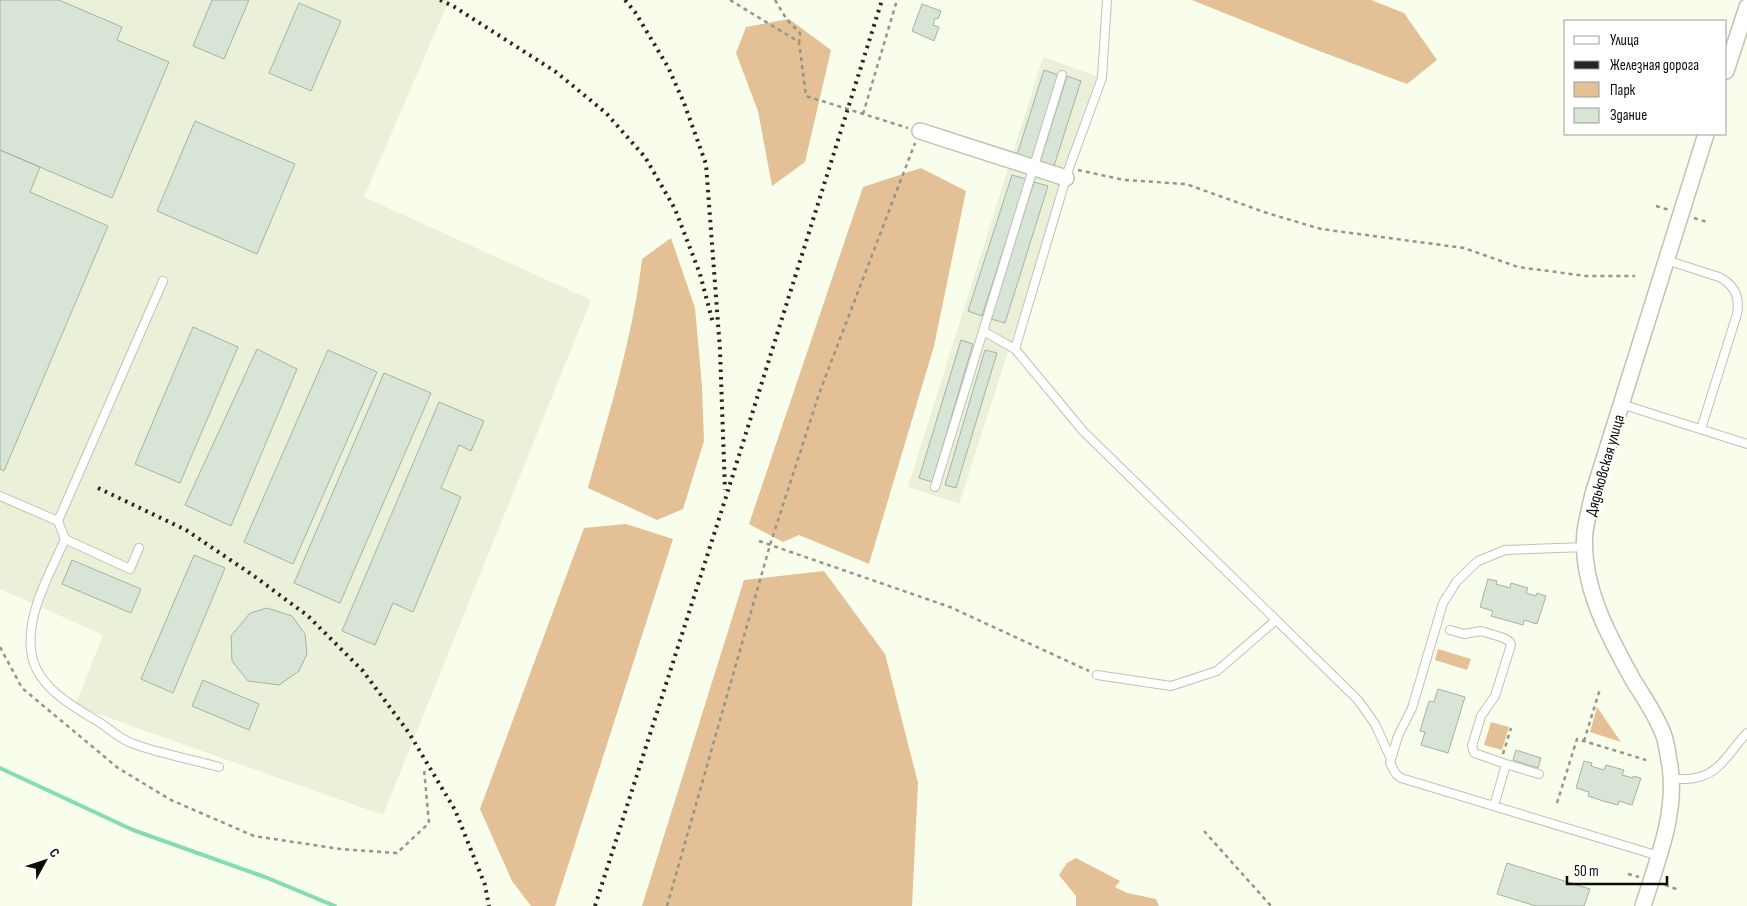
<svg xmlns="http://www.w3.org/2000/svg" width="1747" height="906" viewBox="0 0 1747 906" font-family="'Sofia Sans Condensed',sans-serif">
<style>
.built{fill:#ebf1d8}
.green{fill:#e3c095}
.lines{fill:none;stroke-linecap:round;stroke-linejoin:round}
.stream{stroke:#83ddb3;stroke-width:4}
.building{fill:#d8e4d5;stroke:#a6b2a4}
.lane-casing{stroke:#bfc3b2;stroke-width:10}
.street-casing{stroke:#bfc3b2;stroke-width:18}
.path{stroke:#939689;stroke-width:2.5;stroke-dasharray:4 4;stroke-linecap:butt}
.lane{stroke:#fff;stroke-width:8}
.street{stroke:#fff;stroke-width:15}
.rail{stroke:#262720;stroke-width:4;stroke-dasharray:2.5 5;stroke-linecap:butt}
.labels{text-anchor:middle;stroke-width:4.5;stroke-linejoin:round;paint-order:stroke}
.street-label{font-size:16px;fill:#0c0d07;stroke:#fff}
</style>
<rect width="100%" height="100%" fill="#f9fdeb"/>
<!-- built -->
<path class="built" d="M 0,0 L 449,0 L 364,197 L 591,300 L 383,815 L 75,706 L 103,635 L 0,589 Z
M 1043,57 L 1097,76 L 959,504 L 908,487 Z"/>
<!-- green -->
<path class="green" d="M 1192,0 L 1371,0 L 1404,13 L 1437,60 L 1407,84 L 1314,49 Z
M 789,19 L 831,50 L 805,162 L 772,186 L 758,111 L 736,53 L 746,27 Z
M 921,168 L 966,191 L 934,346 L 869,564 L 799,535 L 783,542 L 749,524 L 863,187 Z
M 671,238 L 695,308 L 702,386 L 704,441 L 683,509 L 657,520 L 588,488 C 609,413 633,337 642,259 Z
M 626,524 L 673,539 L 555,906 L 531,906 L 512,881 L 480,809 L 584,528 Z
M 824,571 L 885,654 L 918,783 L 912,906 L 642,906 L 744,580 Z
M 1438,649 L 1471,659 L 1467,670 L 1435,660 Z
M 1597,707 L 1621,742 L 1590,732 Z
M 1491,722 L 1509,727 L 1502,750 L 1484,745 Z
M 1076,858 L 1120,881 L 1115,887 L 1127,893 L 1156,899 L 1159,906 L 1076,906 L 1076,896 L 1059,875 L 1067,863 Z"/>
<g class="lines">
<!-- stream -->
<path class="stream" d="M 0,768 L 133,830 L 265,877 L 335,906"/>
</g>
<!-- building -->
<path class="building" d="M 0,0 L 59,0 L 122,27 L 117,40 L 169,62 L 112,198 L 0,150 Z
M 212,0 L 249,0 L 224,59 L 193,46 Z
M 299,3 L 341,21 L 311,91 L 269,73 Z
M 922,4 L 941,11 L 938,19 L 935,18 L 933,25 L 939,27 L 934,41 L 912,31 Z
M 1044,70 L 1058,75 L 1032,160 L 1017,155 Z
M 1067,76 L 1081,81 L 1054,166 L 1040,162 Z
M 195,121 L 295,164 L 257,254 L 157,211 Z
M 0,150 L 40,167 L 30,192 L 108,226 L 4,471 L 0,469 Z
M 1012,175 L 1026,179 L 982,316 L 968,311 Z
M 1034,182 L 1048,186 L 1005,323 L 991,319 Z
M 193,327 L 238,347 L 180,483 L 135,464 Z
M 961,340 L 973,344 L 932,482 L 919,478 Z
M 257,349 L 297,369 L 231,526 L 185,505 Z
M 328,350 L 377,372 L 293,564 L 244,542 Z
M 985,350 L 997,353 L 956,488 L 945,485 Z
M 384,373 L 431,393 L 340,603 L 294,583 Z
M 439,402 L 484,421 L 471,451 L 459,445 L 441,488 L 461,497 L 413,612 L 393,603 L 375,645 L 342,631 Z
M 194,555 L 225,568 L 173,693 L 141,679 Z
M 72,560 L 141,589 L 131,613 L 62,584 Z
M 1488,579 L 1497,581 L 1496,584 L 1510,588 L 1511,583 L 1528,588 L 1526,593 L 1536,596 L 1537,593 L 1546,596 L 1537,624 L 1524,620 L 1523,625 L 1491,616 L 1493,611 L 1480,607 Z
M 267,608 L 292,616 L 305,634 L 307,654 L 299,671 L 279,685 L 248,681 L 232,661 L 231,636 L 250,613 Z
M 203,680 L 259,704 L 249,730 L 192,706 Z
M 1438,689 L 1465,697 L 1448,753 L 1421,745 L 1425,732 L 1420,731 L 1429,701 L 1434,702 Z
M 1516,750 L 1541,758 L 1538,768 L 1513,760 Z
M 1584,761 L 1592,763 L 1591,766 L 1604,770 L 1606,765 L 1624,770 L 1622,775 L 1633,778 L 1633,776 L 1641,778 L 1632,805 L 1619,801 L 1618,805 L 1603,801 L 1588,796 L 1589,792 L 1576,788 Z
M 1507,863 L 1590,889 L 1584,906 L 1536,906 L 1497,894 Z"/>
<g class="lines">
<!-- lane casing -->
<g class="lane-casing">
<path id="lane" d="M 1107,0 L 1102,78 L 1069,168 L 1015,349 L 1083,431 L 1358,700 L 1375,724 L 1391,759
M 1666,260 L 1719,277 C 1735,285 1740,298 1737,314 L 1701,429
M 983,331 L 1015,349
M 1621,404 L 1747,444
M 935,487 L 1062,75
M 0,496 L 58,521 L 163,281
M 58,521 L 65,539 L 130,569 L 139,548
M 65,539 C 50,574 27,611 31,650 C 35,688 75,707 102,724 C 112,731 123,741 134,744 C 161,754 191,759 219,767
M 1586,547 L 1505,550 L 1478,561 L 1457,581 L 1443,603 L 1412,708 L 1398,736 L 1390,763 L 1396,774 L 1401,778 L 1659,856
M 1450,630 L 1464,634 L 1481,631 L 1504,638 L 1510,642 L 1511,645 L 1495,696 L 1481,716 L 1472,746 L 1474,753 L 1506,764 L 1494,806
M 1097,675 L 1171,686 L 1217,671 L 1276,620
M 1506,764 L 1539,774
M 1671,779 C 1680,779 1690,780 1699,777 C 1721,772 1732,748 1747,733"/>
</g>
<!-- street casing -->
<g class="street-casing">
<path id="street" d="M 1726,71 L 1747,7
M 920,131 L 1066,178
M 1643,906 C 1657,861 1677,814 1670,766 C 1668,757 1667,745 1664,736 C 1657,716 1644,698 1633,680 C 1608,635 1580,584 1585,531 C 1587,519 1590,506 1593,494 L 1706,134"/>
</g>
<!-- path -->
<path class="path" d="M 730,0 L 799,42 L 806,96 L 908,128
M 775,0 L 787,20 L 800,33 L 799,42
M 863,114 L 897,0
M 1078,170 L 1124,180 L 1186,184 L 1267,213 L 1321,229 L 1464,248 L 1518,267 L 1586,276 L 1635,276
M 1656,206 L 1669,210
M 1694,218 L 1707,222
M 759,541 L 950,607 L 1089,671
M 0,647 L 22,688 L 118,768 L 171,800 L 254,836 L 340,849 L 397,853 L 429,823 L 424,769
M 1584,741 L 1600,689
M 1503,754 L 1511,728
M 1557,803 L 1577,739 L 1646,760
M 1204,831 L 1271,906
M 1628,874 L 1639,877
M 1665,885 L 1679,890
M 667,906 L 770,545 L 820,391 L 915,143"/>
<!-- lane -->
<use href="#lane" class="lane"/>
<!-- street -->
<use href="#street" class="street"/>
<!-- rail -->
<path class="rail" d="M 440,0 L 453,6 L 556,72 L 606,113 L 645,157 L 675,209 L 700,274 L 713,323
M 625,0 L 635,12 L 668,67 L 684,103 L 706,164 L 720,350 L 725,490
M 98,488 L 186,530 L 254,576 L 308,616 L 363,671 L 409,733 L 455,810 L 485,885 L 489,906
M 595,906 L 725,500 L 882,0"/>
</g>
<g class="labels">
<!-- street labels -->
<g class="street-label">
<text transform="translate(1604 465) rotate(-74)" y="6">Дядьковская улица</text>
</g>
</g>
<!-- legend -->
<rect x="1564" y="20" width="162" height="115" fill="#ffffff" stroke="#9e9e9c"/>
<rect x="1574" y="36" width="25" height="8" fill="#ffffff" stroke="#9e9e9c"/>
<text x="1610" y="45" font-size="15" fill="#0c0d07">Улица</text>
<rect x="1574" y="61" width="25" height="8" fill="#262720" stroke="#9e9e9c"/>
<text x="1610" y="70" font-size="15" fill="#0c0d07">Железная дорога</text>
<rect x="1574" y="82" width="25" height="15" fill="#e3c095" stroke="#9e9e9c"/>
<text x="1610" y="95" font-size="15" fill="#0c0d07">Парк</text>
<rect x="1574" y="108" width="25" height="15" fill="#d8e4d5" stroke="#9e9e9c"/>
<text x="1610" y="120" font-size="15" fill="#0c0d07">Здание</text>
<!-- north arrow -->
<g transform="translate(45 861) rotate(50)" stroke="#ffffff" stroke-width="4" paint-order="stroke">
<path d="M0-4L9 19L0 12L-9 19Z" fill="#0c0d07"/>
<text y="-8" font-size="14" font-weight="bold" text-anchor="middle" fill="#0c0d07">С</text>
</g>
<!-- scale -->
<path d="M1567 876v8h100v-8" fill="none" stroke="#0c0d07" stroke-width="2.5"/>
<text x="1574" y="876" font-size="15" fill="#0c0d07" stroke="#ffffff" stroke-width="4" paint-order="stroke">50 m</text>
</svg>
